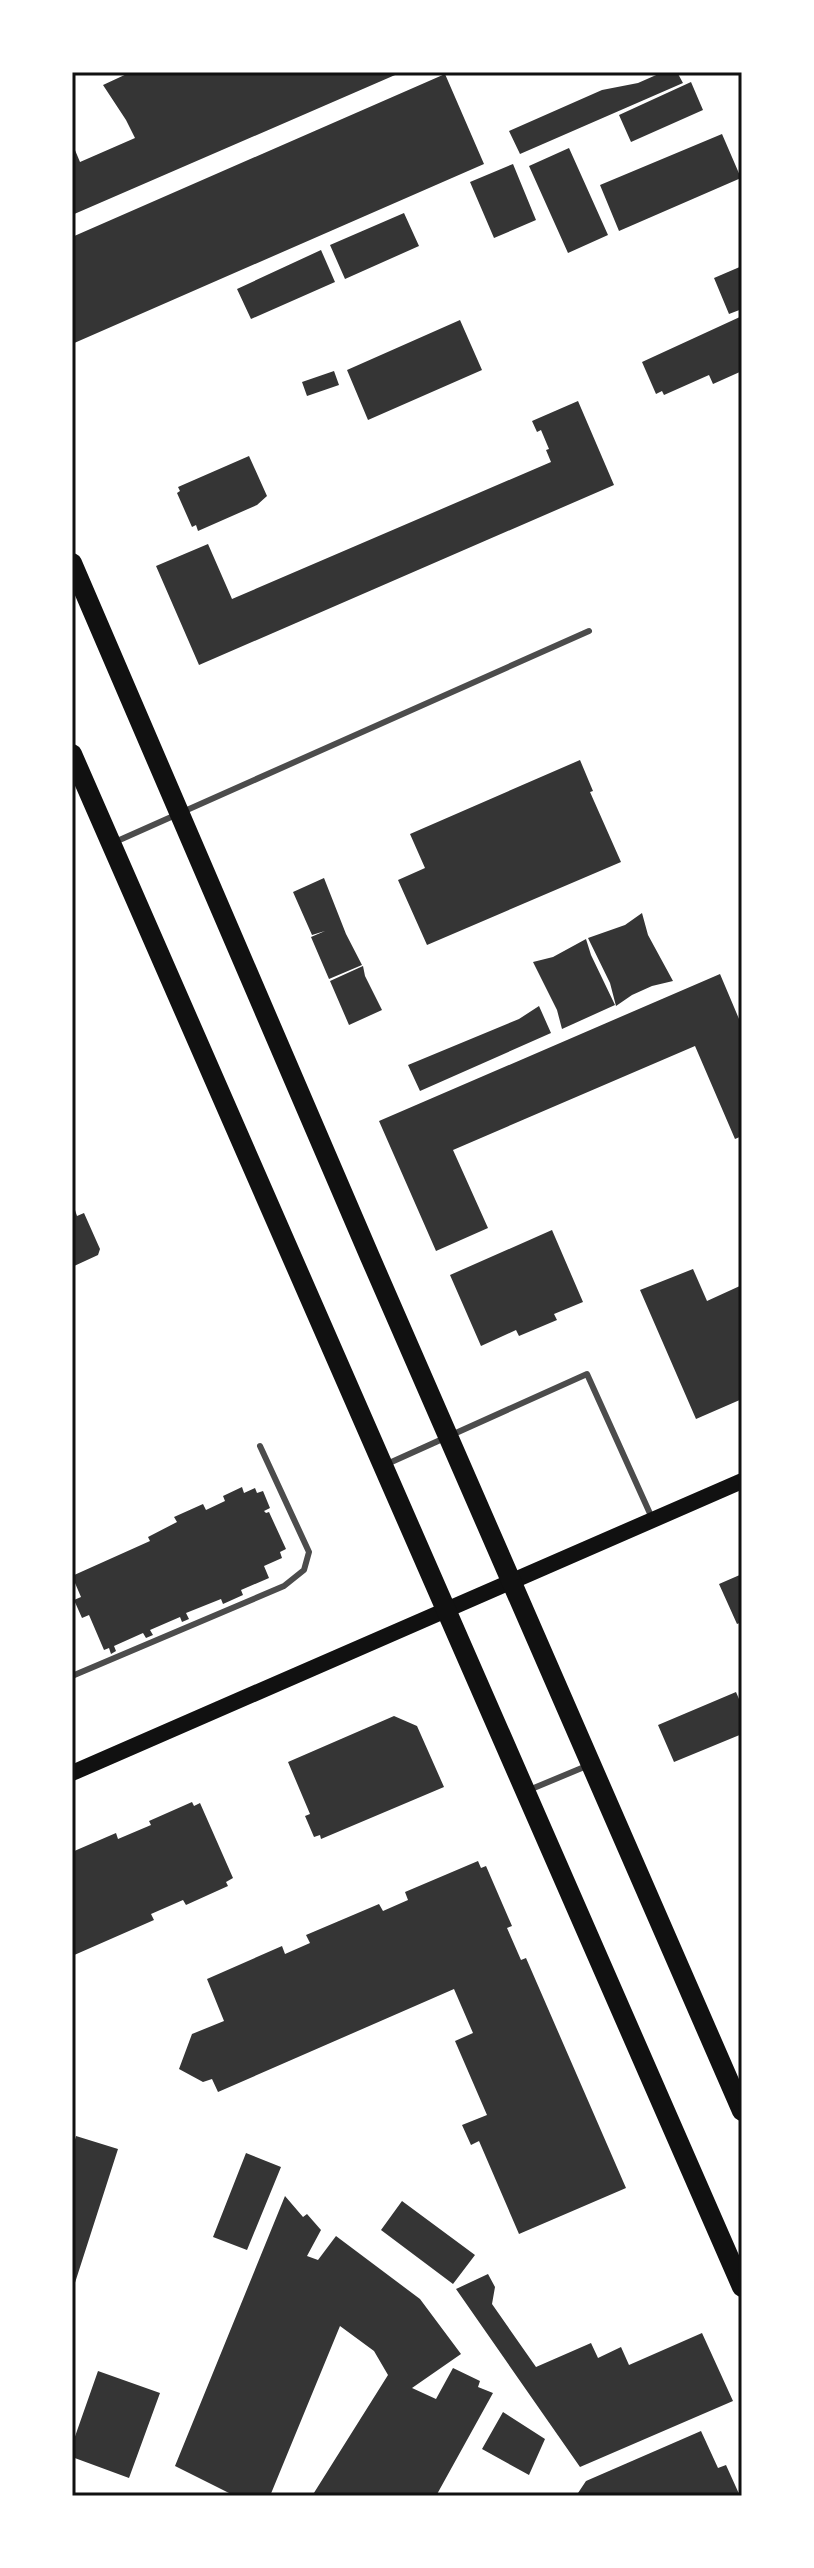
<svg xmlns="http://www.w3.org/2000/svg" width="814" height="2568" viewBox="0 0 814 2568" font-family="'Titillium Web',sans-serif">
<style>
.building{fill:#353535}
.lines{fill:none;stroke-linecap:round;stroke-linejoin:round}
.service{stroke:#4c4c4c;stroke-width:6}
.secondary{stroke:#111;stroke-width:16}
.primary{stroke:#111;stroke-width:20}
.neatline{fill:none;stroke:#111;stroke-width:3}
</style>
<rect width="100%" height="100%" fill="#fff"/>
<!-- building -->
<path class="building" d="M 131,72 L 402,72 L 72,215 L 72,143 L 80,162 L 135,138 L 126,120 L 103,85 Z
M 663,72 L 677,72 L 683,83 L 520,154 L 509,131 L 602,90 L 638,83 Z
M 445,74 L 484,164 L 72,344 L 72,237 Z
M 691,82 L 703,110 L 631,142 L 619,115 Z
M 722,134 L 741,178 L 619,231 L 600,185 Z
M 569,148 L 608,235 L 568,253 L 529,166 Z
M 513,164 L 536,220 L 494,238 L 470,182 Z
M 404,213 L 419,246 L 345,279 L 330,245 Z
M 321,250 L 335,282 L 251,319 L 237,289 Z
M 742,266 L 742,309 L 729,314 L 714,278 Z
M 742,316 L 742,371 L 713,384 L 709,375 L 664,395 L 662,391 L 656,394 L 642,362 Z
M 460,320 L 482,370 L 368,420 L 347,370 Z
M 334,371 L 339,385 L 307,396 L 302,382 Z
M 578,401 L 614,485 L 199,665 L 156,566 L 208,544 L 232,599 L 551,462 L 546,450 L 549,449 L 541,430 L 537,432 L 532,421 Z
M 249,456 L 267,496 L 257,505 L 198,531 L 196,525 L 192,527 L 177,493 L 180,491 L 178,487 Z
M 580,760 L 593,791 L 590,792 L 621,862 L 427,945 L 398,880 L 425,868 L 410,834 Z
M 324,878 L 346,934 L 362,965 L 329,979 L 311,937 L 325,931 L 312,935 L 293,892 Z
M 642,913 L 648,935 L 673,981 L 652,986 L 632,995 L 616,1006 L 610,983 L 588,938 L 625,925 Z
M 586,939 L 591,955 L 615,1005 L 562,1029 L 557,1010 L 533,962 L 553,957 Z
M 363,966 L 365,976 L 382,1010 L 349,1025 L 330,981 Z
M 720,974 L 742,1026 L 742,1136 L 735,1139 L 695,1046 L 453,1150 L 488,1228 L 436,1251 L 379,1121 Z
M 539,1006 L 551,1033 L 420,1091 L 408,1065 L 519,1019 Z
M 75,1210 L 77,1216 L 84,1213 L 100,1249 L 98,1255 L 72,1267 L 72,1211 Z
M 552,1230 L 583,1302 L 554,1314 L 557,1320 L 519,1336 L 516,1330 L 481,1346 L 450,1275 Z
M 693,1269 L 707,1301 L 742,1285 L 742,1399 L 696,1419 L 640,1290 Z
M 242,1487 L 244,1493 L 255,1488 L 257,1493 L 263,1491 L 270,1508 L 264,1511 L 266,1513 L 269,1512 L 286,1549 L 280,1552 L 282,1558 L 264,1566 L 269,1578 L 241,1590 L 243,1595 L 223,1604 L 221,1599 L 186,1613 L 189,1619 L 182,1622 L 180,1617 L 150,1630 L 153,1635 L 146,1638 L 143,1633 L 114,1646 L 116,1651 L 111,1654 L 109,1648 L 104,1650 L 89,1615 L 82,1618 L 74,1600 L 81,1597 L 72,1576 L 150,1541 L 148,1537 L 177,1522 L 174,1517 L 203,1504 L 206,1510 L 225,1501 L 223,1496 Z
M 742,1574 L 742,1622 L 737,1624 L 719,1584 Z
M 736,1692 L 742,1706 L 742,1734 L 674,1762 L 658,1725 Z
M 394,1716 L 417,1726 L 444,1787 L 321,1839 L 320,1835 L 314,1837 L 305,1816 L 310,1814 L 288,1762 Z
M 192,1802 L 194,1806 L 200,1803 L 233,1878 L 226,1882 L 228,1886 L 186,1905 L 183,1900 L 151,1914 L 154,1920 L 72,1956 L 72,1852 L 116,1833 L 118,1839 L 151,1825 L 149,1821 Z
M 478,1861 L 481,1868 L 486,1866 L 512,1926 L 507,1928 L 521,1960 L 526,1958 L 626,2188 L 519,2234 L 479,2141 L 471,2145 L 462,2125 L 487,2115 L 455,2041 L 473,2033 L 454,1989 L 218,2092 L 212,2079 L 203,2082 L 179,2069 L 192,2034 L 224,2021 L 207,1979 L 282,1946 L 285,1954 L 310,1943 L 306,1935 L 379,1904 L 383,1911 L 408,1900 L 405,1892 Z
M 76,2136 L 118,2149 L 73,2289 L 72,2150 Z
M 246,2153 L 281,2167 L 247,2250 L 213,2237 Z
M 285,2196 L 303,2217 L 307,2214 L 321,2230 L 307,2256 L 318,2260 L 336,2236 L 420,2299 L 461,2354 L 412,2388 L 436,2399 L 453,2368 L 480,2381 L 478,2387 L 493,2393 L 436,2496 L 312,2496 L 388,2375 L 374,2351 L 340,2326 L 270,2496 L 235,2496 L 175,2466 Z
M 402,2201 L 475,2255 L 453,2284 L 381,2230 Z
M 488,2274 L 495,2287 L 492,2304 L 536,2367 L 591,2343 L 598,2358 L 621,2347 L 629,2365 L 702,2333 L 733,2401 L 580,2467 L 456,2289 Z
M 98,2371 L 160,2393 L 129,2478 L 72,2457 L 72,2445 Z
M 503,2412 L 545,2439 L 529,2475 L 482,2449 Z
M 701,2431 L 718,2468 L 726,2465 L 740,2496 L 576,2496 L 586,2481 Z"/>
<g class="lines">
<!-- service -->
<path class="service" d="M 115,842 L 589,631
M 387,1464 L 587,1374 L 652,1518
M 72,1676 L 284,1586 L 304,1570 L 309,1552 L 260,1446
M 529,1790 L 589,1765"/>
<!-- secondary -->
<path class="secondary" d="M 72,1773 L 742,1481"/>
<!-- primary -->
<path class="primary" d="M 72,563 L 370,1257 L 742,2111
M 72,754 L 742,2287"/>
</g>
<!-- border -->
<rect width="814" height="2568" fill="none" stroke="#ffffff" stroke-width="148"/>
<rect x="74" y="74" width="666" height="2420" class="neatline"/>
</svg>
